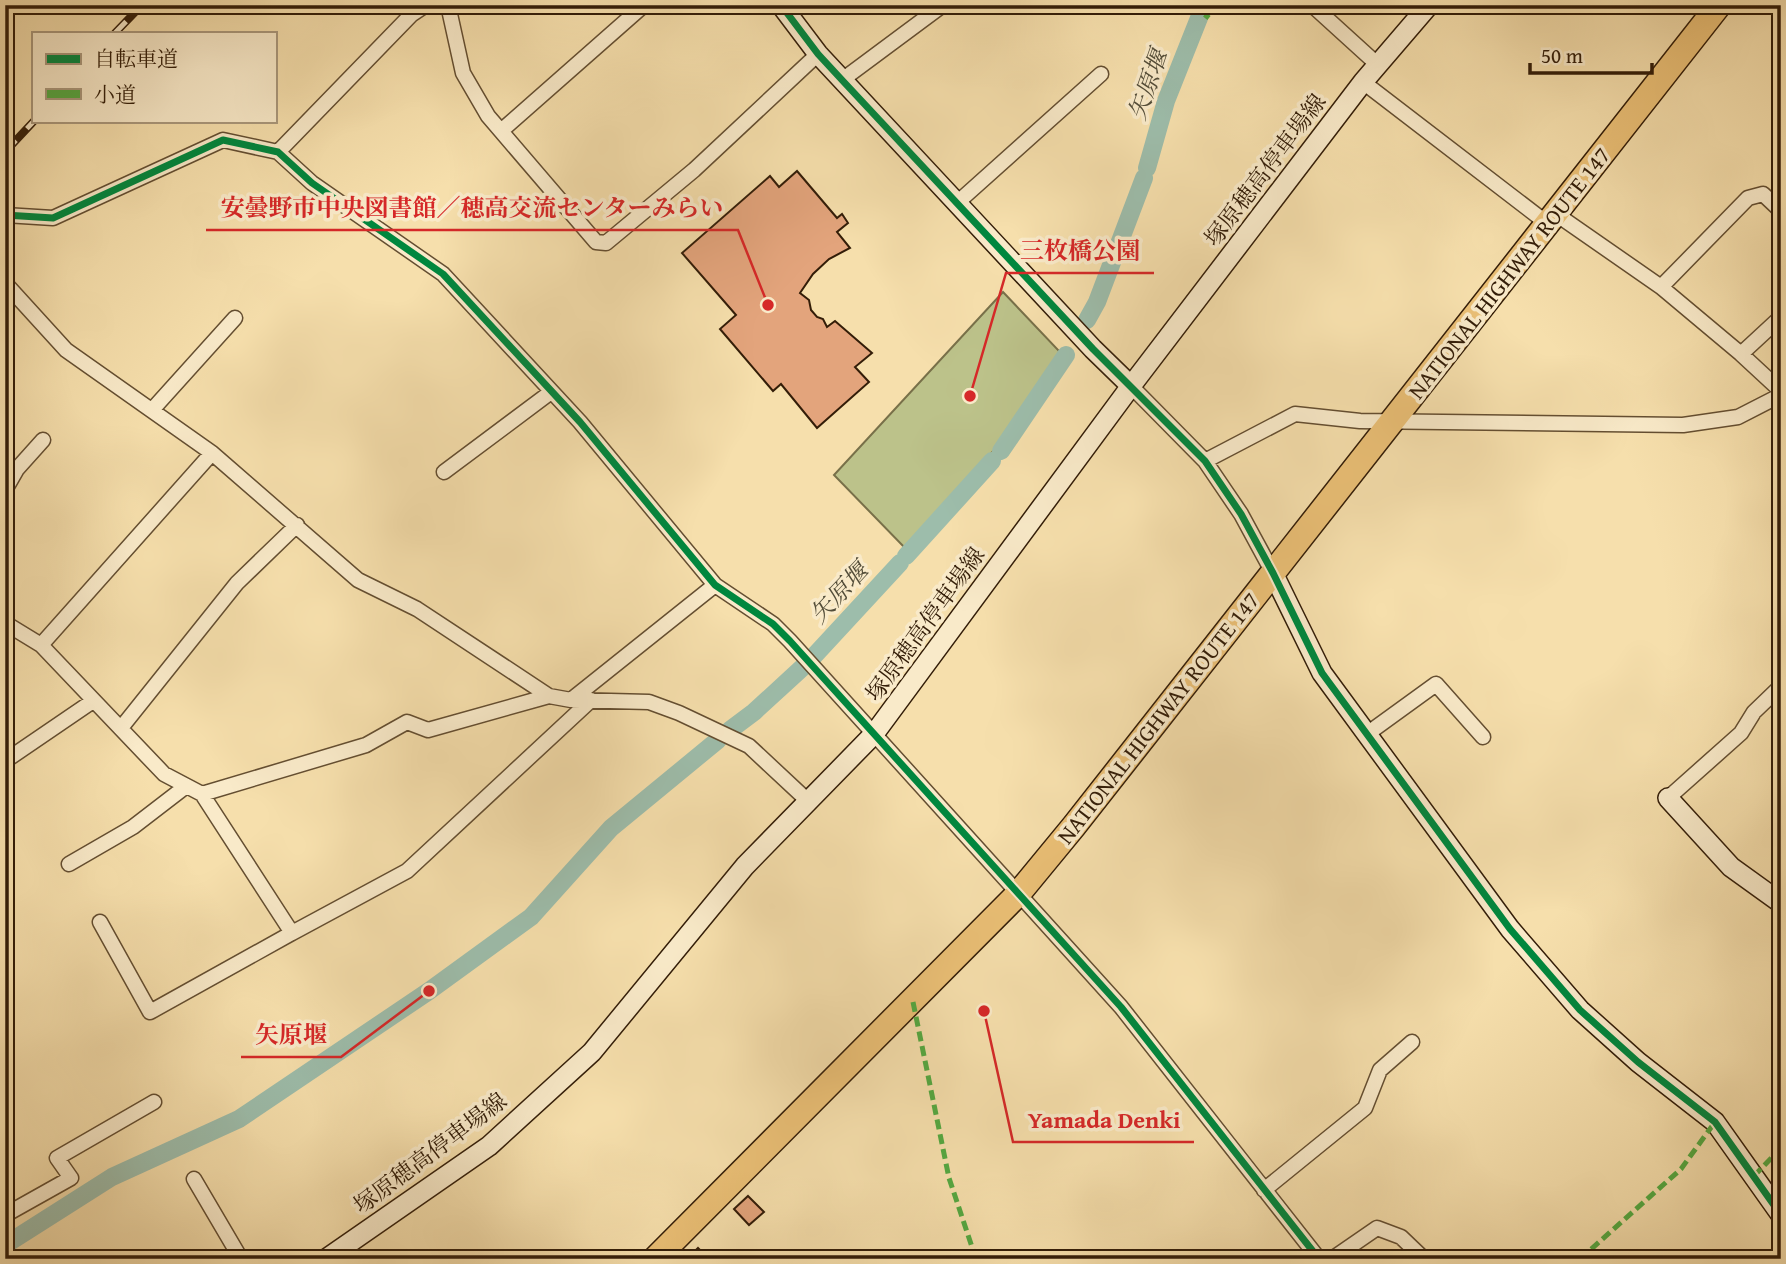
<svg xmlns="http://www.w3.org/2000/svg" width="1786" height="1264" viewBox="0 0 1786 1264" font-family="'Gentium Book Plus','Noto Serif JP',serif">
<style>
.green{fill:#bcc28a;stroke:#787049;stroke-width:2}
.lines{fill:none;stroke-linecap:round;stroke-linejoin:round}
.canal{stroke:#9dbdab;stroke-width:18}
.building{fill:#e3a47c;stroke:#331d08;stroke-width:2}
.street-casing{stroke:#644e31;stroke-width:17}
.secondary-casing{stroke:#331d08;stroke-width:22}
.highway-casing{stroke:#331d08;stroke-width:27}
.street{stroke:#f9eac9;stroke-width:14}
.secondary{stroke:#f9eac9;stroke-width:19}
.highway{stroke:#ebc076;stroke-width:24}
.rail-casing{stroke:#331d08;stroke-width:8}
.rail{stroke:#f9eac9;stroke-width:5;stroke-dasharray:16;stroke-linecap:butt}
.quiet{stroke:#54a941;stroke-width:5;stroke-dasharray:10 5;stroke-linecap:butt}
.cycleway-casing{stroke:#f9eac9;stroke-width:11}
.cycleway{stroke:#00873e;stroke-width:7}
.labels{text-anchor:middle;stroke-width:7;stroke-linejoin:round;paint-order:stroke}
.street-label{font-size:23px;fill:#331d08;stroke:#f9eac9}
.water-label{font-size:24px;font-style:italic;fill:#534d39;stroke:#f9eac9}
.leader{fill:none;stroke:#d62828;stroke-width:2.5}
.callout-dot{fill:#d62828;stroke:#f9eac9;stroke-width:2.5}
.callout-label{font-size:24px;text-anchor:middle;font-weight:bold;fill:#d62828;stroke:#f9eac9;stroke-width:7;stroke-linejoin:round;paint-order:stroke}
</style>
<rect width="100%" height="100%" fill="#f6dfac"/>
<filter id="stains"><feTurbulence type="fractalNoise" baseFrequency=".00286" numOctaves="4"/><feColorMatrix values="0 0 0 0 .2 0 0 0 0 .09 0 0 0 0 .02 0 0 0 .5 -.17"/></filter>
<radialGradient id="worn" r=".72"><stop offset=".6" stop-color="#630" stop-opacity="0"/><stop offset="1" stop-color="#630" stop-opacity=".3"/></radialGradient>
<!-- green -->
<path class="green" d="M 1003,292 L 1060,352 L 1004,439 L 906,549 L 834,475 Z"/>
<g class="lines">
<!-- canal -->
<path class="canal" d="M 1147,168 L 1166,101 L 1199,18
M 1087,320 L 1097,302 L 1144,178
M 1001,451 L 1066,355
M 906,556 L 992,461
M 814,656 L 900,563
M 730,730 L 754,712 L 803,667
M 5,1245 L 112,1177 L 239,1119 L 429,991 L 531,917 L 611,828 L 718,740"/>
</g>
<!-- building -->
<path class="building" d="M 797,171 L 837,218 L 842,214 L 848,223 L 837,232 L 850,248 L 829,259 L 813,274 L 800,293 L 809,300 L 811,310 L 817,317 L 823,319 L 827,327 L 835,321 L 872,353 L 855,367 L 869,382 L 817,428 L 781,384 L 773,391 L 720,329 L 736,315 L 682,253 L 770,176 L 779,187 Z
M 748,1196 L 764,1212 L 749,1225 L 734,1209 Z
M 698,1248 L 709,1259 L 687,1259 Z"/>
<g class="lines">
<!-- street casing -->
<g class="street-casing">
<path id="street" d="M 448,5 L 463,73 L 488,116 L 596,242 L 606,243 L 694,170 L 818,54
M 1312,5 L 1378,65
M 842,80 L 943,5
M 1363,82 L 1548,224
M 501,131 L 644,5
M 278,152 L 411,15 L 426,5
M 957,203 L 1101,74
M 1556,214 L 1661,287 L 1741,354 L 1781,391
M 5,215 L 53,218 L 223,140 L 278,152 L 312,183 L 443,274 L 580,422 L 715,585 L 773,624 L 790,641 L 1121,1007 L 1319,1259
M 5,283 L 66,350 L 212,453 L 358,580 L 417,609 L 549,696 L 571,700 L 649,702 L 679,713 L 749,746 L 809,802
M 1661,287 L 1748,198 L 1763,194 L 1781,211
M 1741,354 L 1781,317
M 1131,386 L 1205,461 L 1241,514 L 1273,573
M 152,410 L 235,318
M 1205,461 L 1295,414 L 1360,421 L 1683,425 L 1738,417 L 1781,395
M 444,472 L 551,392
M 5,490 L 17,469 L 43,440
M 5,623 L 41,645 L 164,774 L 202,794 L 292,933 L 407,871 L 591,700
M 41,645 L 212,453
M 571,700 L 715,585
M 121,728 L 237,583 L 297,525
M 1367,734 L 1436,684 L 1483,737
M 5,761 L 93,701
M 202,794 L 366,745 L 407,722 L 428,730 L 549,696
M 1668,798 L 1741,733 L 1754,712 L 1781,686
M 69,864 L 133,827 L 185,787
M 100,922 L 150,1012 L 292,933
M 194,1179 L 241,1259
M 1264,1190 L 1365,1108 L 1380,1070 L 1412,1042
M 5,1215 L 71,1178 L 57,1158 L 154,1102
M 1332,1259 L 1377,1228 L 1401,1237 L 1424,1259"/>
</g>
<!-- secondary casing -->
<g class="secondary-casing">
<path id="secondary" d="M 781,5 L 818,54 L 1093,349 L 1131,386
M 1273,573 L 1322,673 L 1510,929 L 1580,1010 L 1638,1062 L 1715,1122 L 1781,1215
M 1668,798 L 1731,867 L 1781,903
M 326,1259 L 489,1146 L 592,1052 L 745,866 L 874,734 L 1131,386 L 1363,82 L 1429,5"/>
</g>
<!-- highway casing -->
<g class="highway-casing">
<path id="highway" d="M 655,1259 L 1018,894 L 1074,826 L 1719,5"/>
</g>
<!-- street -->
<use href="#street" class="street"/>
<!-- secondary -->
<use href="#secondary" class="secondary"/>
<!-- highway -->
<use href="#highway" class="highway"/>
<!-- rail casing -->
<g class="rail-casing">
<path id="rail" d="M 115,33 L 142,5
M 5,152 L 34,121"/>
</g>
<!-- rail -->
<use href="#rail" class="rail"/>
<!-- quiet -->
<path class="quiet" d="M 1193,5 L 1209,18
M 913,1002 L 949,1178 L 976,1259
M 1754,1176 L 1781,1148
M 1294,1259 L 1309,1246
M 1580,1259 L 1681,1169 L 1715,1122"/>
<!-- cycleway casing -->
<g class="cycleway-casing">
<path id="cycleway" d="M 781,5 L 818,54 L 842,80 L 1093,349 L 1205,461 L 1241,514 L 1273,573 L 1322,673 L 1510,929 L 1580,1010 L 1638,1062 L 1715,1122 L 1781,1215
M 5,215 L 53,218 L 223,140 L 278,152 L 312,183 L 443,274 L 580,422 L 715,585 L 773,624 L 790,641 L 1121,1007 L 1319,1259"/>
</g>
<!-- cycleway -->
<use href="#cycleway" class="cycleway"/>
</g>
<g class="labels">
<!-- street labels -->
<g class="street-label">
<text transform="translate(1265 170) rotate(-53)" y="8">塚原穂高停車場線</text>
<text transform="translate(1509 273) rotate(-52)" y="8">NATIONAL HIGHWAY ROUTE 147</text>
<text transform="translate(925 624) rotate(-54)" y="8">塚原穂高停車場線</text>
<text transform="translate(1158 718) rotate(-52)" y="8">NATIONAL HIGHWAY ROUTE 147</text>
<text transform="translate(430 1153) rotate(-37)" y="8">塚原穂高停車場線</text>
</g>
<!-- water labels -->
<g class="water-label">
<text transform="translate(1148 85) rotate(-71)" y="8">矢原堰</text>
<text transform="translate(839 593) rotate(-47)" y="8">矢原堰</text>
</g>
</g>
<!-- callouts -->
<path class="leader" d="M768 305L738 230H206M970 396L1006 273H1154M429 991L341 1057H241M984 1011L1013 1142H1194"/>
<g class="callout-dot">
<circle cx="768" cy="305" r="7"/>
<circle cx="970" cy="396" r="7"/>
<circle cx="429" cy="991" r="7"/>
<circle cx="984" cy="1011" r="7"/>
</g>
<g class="callout-label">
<text x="472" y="216">安曇野市中央図書館／穂高交流センターみらい</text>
<text x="1080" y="259">三枚橋公園</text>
<text x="291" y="1043">矢原堰</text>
<text x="1104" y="1128">Yamada Denki</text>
</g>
<!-- margin -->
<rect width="1786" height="1264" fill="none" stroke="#f6dfac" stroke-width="28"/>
<rect x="7" y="7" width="1772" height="1250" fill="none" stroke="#331d08" stroke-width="3.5"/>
<rect x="14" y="14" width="1758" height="1236" fill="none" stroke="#331d08" stroke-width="2"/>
<!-- legend -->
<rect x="32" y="32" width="245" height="91" fill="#f9eac9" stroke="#aa987c" stroke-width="2"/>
<rect x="46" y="54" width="35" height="10" fill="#00873e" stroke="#aa987c" stroke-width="2"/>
<text x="94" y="66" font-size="21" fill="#331d08">自転車道</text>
<rect x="46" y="89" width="35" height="10" fill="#54a941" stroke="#aa987c" stroke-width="2"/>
<text x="94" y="102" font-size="21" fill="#331d08">小道</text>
<!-- scale -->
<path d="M1530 63v10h122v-10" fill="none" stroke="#331d08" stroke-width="3.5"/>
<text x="1541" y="63" font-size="21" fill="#331d08" stroke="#f9eac9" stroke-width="5" paint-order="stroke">50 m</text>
<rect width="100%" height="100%" filter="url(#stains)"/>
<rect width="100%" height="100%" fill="url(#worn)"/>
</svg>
